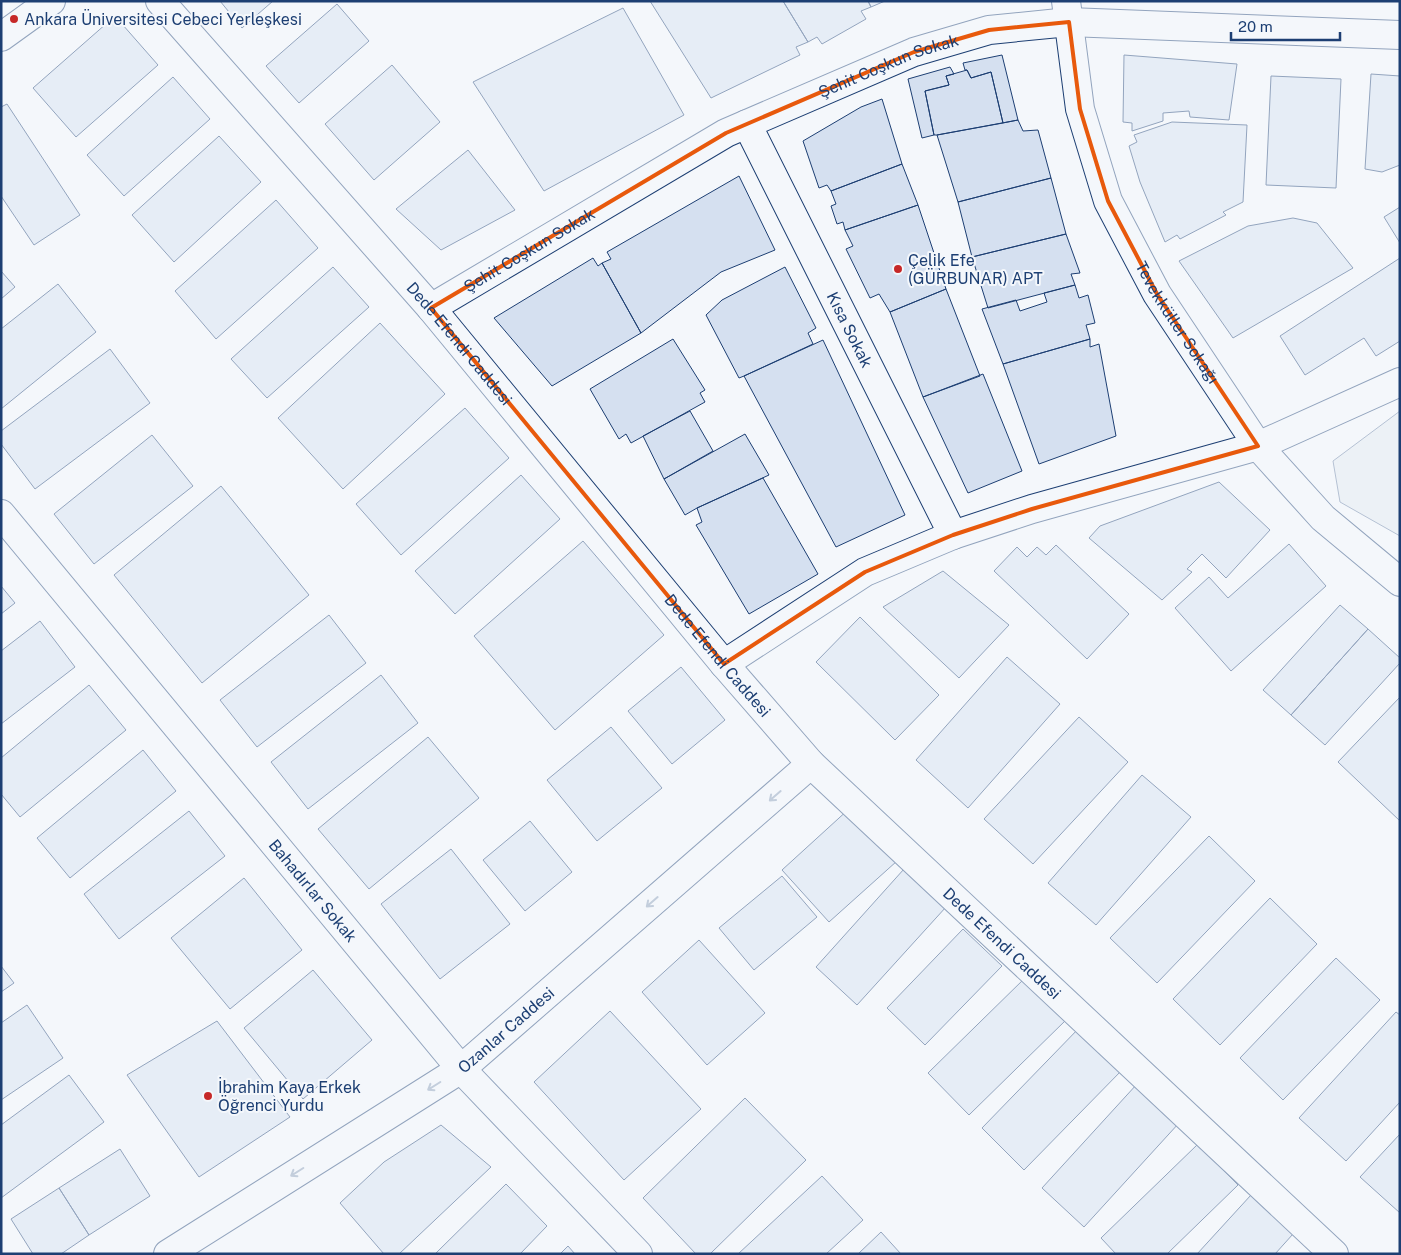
<svg xmlns="http://www.w3.org/2000/svg" width="1401" height="1255" viewBox="0 0 1401 1255" font-family="'Public Sans',sans-serif">
<style>
.green{fill:#e3e9f0;stroke:#687fa3}
.building{fill:#d5e0f0;stroke:#1d3f73}
.lines{fill:none;stroke-linecap:round;stroke-linejoin:round}
.street-casing{stroke:#1d3f73;stroke-width:30}
.street{stroke:#f4f7fb;stroke-width:28}
.oneway{stroke:#889bb7}
.marked{fill:none;stroke:#e8590c;stroke-width:4;stroke-linejoin:round}
.poi-dot{fill:#c62828;stroke:#f4f7fb;stroke-width:2}
.labels{text-anchor:middle;stroke-width:4;stroke-linejoin:round;paint-order:stroke}
.poi-label{font-size:16px;fill:#1d3f73;stroke:#f4f7fb;text-anchor:start}
.street-label{font-size:16px;fill:#1d3f73;stroke:#f4f7fb}
</style>
<rect width="100%" height="100%" fill="#f4f7fb"/>
<!-- green -->
<path class="green" d="M 1400,411 L 1400,536 L 1340,502 L 1333,461 Z"/>
<!-- building -->
<path class="building" d="M 220,1 L 273,1 L 242,28 Z
M 650,1 L 783,1 L 808,42 L 796,47 L 800,55 L 711,98 Z
M 783,1 L 868,1 L 871,7 L 861,11 L 866,19 L 822,44 L 817,37 L 808,42 Z
M 868,1 L 885,1 L 871,7 Z
M 337,4 L 369,41 L 299,103 L 266,66 Z
M 623,8 L 684,115 L 544,191 L 473,82 Z
M 115,16 L 158,65 L 76,137 L 33,88 Z
M 1002,55 L 1018,120 L 1003,123 L 991,72 L 971,78 L 967,70 L 965,70 L 963,63 Z
M 1124,55 L 1237,64 L 1229,120 L 1190,117 L 1189,111 L 1163,113 L 1163,121 L 1132,131 L 1132,123 L 1123,122 Z
M 392,65 L 440,122 L 374,180 L 325,124 Z
M 950,67 L 954,74 L 946,76 L 949,85 L 925,91 L 934,135 L 922,138 L 908,79 Z
M 967,70 L 971,78 L 991,72 L 1003,123 L 937,135 L 934,135 L 925,91 L 949,85 L 946,76 Z
M 1371,74 L 1400,76 L 1400,165 L 1382,172 L 1365,169 Z
M 1271,76 L 1341,79 L 1336,188 L 1266,185 Z
M 173,77 L 210,119 L 124,196 L 87,155 Z
M 882,99 L 902,164 L 831,191 L 827,185 L 819,188 L 803,141 L 861,107 Z
M 7,104 L 80,215 L 34,245 L 1,196 L 1,107 Z
M 1018,120 L 1023,131 L 1038,130 L 1051,178 L 958,202 L 937,135 Z
M 1172,122 L 1247,125 L 1243,202 L 1223,212 L 1226,215 L 1180,239 L 1177,235 L 1165,242 L 1140,182 L 1129,146 L 1137,142 L 1134,135 Z
M 219,136 L 261,182 L 174,262 L 132,215 Z
M 468,150 L 515,210 L 441,250 L 396,209 Z
M 902,164 L 918,205 L 845,230 L 843,222 L 837,224 L 831,206 L 836,204 L 831,191 Z
M 739,176 L 775,250 L 721,272 L 641,333 L 602,263 L 611,259 L 607,252 Z
M 1051,178 L 1066,234 L 972,257 L 958,202 Z
M 276,200 L 318,248 L 216,339 L 175,291 Z
M 918,205 L 946,289 L 890,312 L 879,294 L 870,298 L 846,249 L 853,246 L 845,230 Z
M 1400,207 L 1400,243 L 1384,217 Z
M 1293,218 L 1317,223 L 1353,268 L 1233,338 L 1179,261 L 1248,226 Z
M 1066,234 L 1080,273 L 1071,274 L 1075,285 L 988,308 L 972,257 Z
M 593,258 L 598,266 L 602,263 L 641,333 L 552,386 L 494,318 Z
M 1400,258 L 1400,341 L 1376,356 L 1364,338 L 1305,375 L 1280,336 Z
M 333,267 L 369,307 L 267,398 L 231,359 Z
M 785,267 L 816,328 L 808,333 L 813,344 L 744,376 L 739,378 L 706,315 L 722,300 Z
M 1,271 L 15,287 L 1,299 Z
M 58,284 L 96,332 L 1,409 L 1,329 Z
M 1075,285 L 1079,298 L 1088,295 L 1095,323 L 1086,325 L 1090,339 L 1003,364 L 982,309 L 1016,300 L 1020,311 L 1047,302 L 1044,293 Z
M 946,289 L 980,376 L 923,397 L 890,312 Z
M 380,323 L 445,394 L 343,489 L 278,418 Z
M 673,339 L 705,390 L 700,393 L 705,402 L 631,443 L 626,434 L 619,439 L 590,389 Z
M 1090,339 L 1090,347 L 1099,344 L 1116,436 L 1039,464 L 1003,364 Z
M 823,340 L 905,515 L 836,547 L 744,376 Z
M 110,349 L 150,403 L 35,489 L 1,444 L 1,431 Z
M 983,374 L 1022,471 L 968,493 L 923,397 Z
M 465,408 L 509,458 L 401,555 L 356,504 Z
M 690,411 L 713,451 L 664,479 L 643,436 Z
M 745,434 L 769,475 L 697,508 L 685,515 L 664,479 Z
M 152,435 L 193,486 L 94,564 L 54,514 Z
M 521,475 L 560,519 L 455,614 L 415,571 Z
M 763,478 L 818,574 L 749,614 L 696,525 L 702,522 L 697,508 Z
M 1219,482 L 1270,530 L 1226,578 L 1202,554 L 1187,569 L 1192,572 L 1162,600 L 1089,538 L 1100,526 Z
M 221,486 L 309,595 L 202,683 L 114,575 Z
M 583,541 L 664,635 L 555,730 L 474,636 Z
M 1289,544 L 1326,586 L 1231,671 L 1175,608 L 1209,577 L 1228,598 Z
M 1056,545 L 1129,614 L 1087,659 L 994,571 L 1017,547 L 1027,557 L 1037,547 L 1046,555 Z
M 943,571 L 1009,625 L 959,678 L 883,607 Z
M 1,586 L 15,603 L 1,614 Z
M 1340,605 L 1368,629 L 1291,715 L 1263,690 Z
M 329,615 L 366,663 L 257,747 L 220,700 Z
M 860,617 L 939,695 L 895,740 L 816,662 Z
M 40,621 L 75,667 L 1,724 L 1,651 Z
M 1368,629 L 1400,658 L 1400,663 L 1325,745 L 1291,715 Z
M 1007,657 L 1060,704 L 968,808 L 916,760 Z
M 681,667 L 725,720 L 672,764 L 628,711 Z
M 381,675 L 418,723 L 308,809 L 271,762 Z
M 89,685 L 126,730 L 20,817 L 1,794 L 1,758 Z
M 1400,697 L 1400,821 L 1338,762 Z
M 1079,717 L 1128,762 L 1033,864 L 984,819 Z
M 611,727 L 662,788 L 597,841 L 547,780 Z
M 428,737 L 479,798 L 369,889 L 318,829 Z
M 143,750 L 176,791 L 70,878 L 37,838 Z
M 1142,775 L 1191,817 L 1096,925 L 1048,883 Z
M 850,808 L 897,861 L 829,922 L 782,870 Z
M 189,811 L 225,856 L 119,939 L 84,894 Z
M 530,821 L 572,872 L 525,911 L 483,860 Z
M 1209,836 L 1255,881 L 1157,983 L 1110,938 Z
M 451,849 L 510,924 L 440,979 L 381,904 Z
M 904,869 L 946,907 L 857,1005 L 816,967 Z
M 782,876 L 817,917 L 754,970 L 719,928 Z
M 244,878 L 302,950 L 230,1009 L 171,938 Z
M 1270,898 L 1317,944 L 1220,1045 L 1173,999 Z
M 963,929 L 1002,966 L 925,1045 L 887,1008 Z
M 699,940 L 765,1013 L 707,1065 L 642,992 Z
M 1336,958 L 1380,1000 L 1283,1100 L 1240,1058 Z
M 1,966 L 14,983 L 1,992 Z
M 313,970 L 372,1040 L 303,1099 L 244,1028 Z
M 1026,977 L 1067,1019 L 969,1115 L 928,1073 Z
M 27,1005 L 63,1058 L 1,1100 L 1,1023 Z
M 610,1011 L 701,1109 L 624,1180 L 534,1082 Z
M 1396,1012 L 1400,1015 L 1400,1102 L 1346,1161 L 1299,1118 Z
M 217,1021 L 290,1117 L 199,1177 L 127,1075 Z
M 1081,1026 L 1124,1068 L 1024,1170 L 982,1128 Z
M 69,1075 L 104,1122 L 1,1198 L 1,1125 Z
M 1137,1084 L 1179,1123 L 1084,1227 L 1042,1188 Z
M 745,1098 L 806,1160 L 710,1254 L 696,1254 L 643,1198 Z
M 441,1125 L 491,1167 L 399,1254 L 384,1254 L 340,1203 L 384,1162 Z
M 1400,1134 L 1400,1213 L 1360,1177 Z
M 1198,1144 L 1238,1185 L 1167,1254 L 1116,1254 L 1101,1238 Z
M 120,1149 L 150,1196 L 89,1235 L 59,1188 Z
M 822,1176 L 863,1220 L 826,1254 L 738,1254 Z
M 506,1184 L 547,1226 L 520,1254 L 435,1254 Z
M 59,1188 L 89,1235 L 61,1254 L 33,1254 L 11,1219 Z
M 1251,1195 L 1293,1234 L 1275,1254 L 1197,1254 Z
M 881,1232 L 901,1254 L 858,1254 Z
M 568,1246 L 575,1254 L 560,1254 Z"/>
<g class="lines">
<!-- street casing -->
<g class="street-casing">
<g id="street">
<path id="s1" d="M 160,1 L 431,308 L 724,664 L 811,764 L 1334,1254"/>
<path id="s2" d="M 1066,1 L 1080,109 L 1108,201 L 1157,294 L 1258,446 L 1323,518 L 1400,582"/>
<path d="M 1,37 L 51,1"/>
<path id="s3" d="M 747,124 L 953,535"/>
<path id="s4" d="M 431,308 L 726,133 L 914,52 L 989,30 L 1069,22 L 1400,35"/>
<path id="s5" d="M 1,514 L 461,1069 L 638,1254"/>
<path d="M 724,664 L 865,572 L 953,535 L 1032,509 L 1258,446 L 1400,382"/>
<path id="s6" d="M 168,1254 L 461,1069 L 811,764"/>
</g>
</g>
<!-- street -->
<use href="#street" class="street"/>
</g>
<!-- one-way arrows -->
<defs><path id="oneway-shaft" d="M-6 0H5M1.5-3L5.5 0L1.5 3" fill="none" stroke-width="1.6" stroke-linecap="round" stroke-linejoin="round" transform="scale(1.25)"/></defs>
<g class="oneway">
<use href="#oneway-shaft" transform="translate(775 796) rotate(139)"/>
<use href="#oneway-shaft" transform="translate(652 902) rotate(139)"/>
<use href="#oneway-shaft" transform="translate(434 1086) rotate(148)"/>
<use href="#oneway-shaft" transform="translate(297 1172) rotate(148)"/>
</g>
<!-- marked area -->
<path d="M0 0H1401V1255H0ZM 1069,22 L 1080,109 L 1108,201 L 1157,294 L 1258,446 L 1032,509 L 953,535 L 865,572 L 724,664 L 431,308 L 726,133 L 914,52 L 989,30 Z" fill="#f4f7fb" fill-opacity=".55" fill-rule="evenodd"/>
<path class="marked" d="M 1069,22 L 1080,109 L 1108,201 L 1157,294 L 1258,446 L 1032,509 L 953,535 L 865,572 L 724,664 L 431,308 L 726,133 L 914,52 L 989,30 Z"/>
<!-- markers -->
<g class="poi-dot">
<circle cx="14" cy="19" r="5"/>
<circle cx="898" cy="269" r="5"/>
<circle cx="208" cy="1096" r="5"/>
</g>
<g class="labels">
<!-- poi labels -->
<g class="poi-label">
<text x="24" y="25">Ankara Üniversitesi Cebeci Yerleşkesi</text>
<text x="908" y="266">Çelik Efe<tspan x="908" dy="18">(GÜRBUNAR) APT</tspan></text>
<text x="218" y="1093">İbrahim Kaya Erkek<tspan x="218" dy="18">Öğrenci Yurdu</tspan></text>
</g>
<!-- street labels -->
<g class="street-label">
<text dy="6" stroke="none"><textPath href="#s4" startOffset="519">Şehit Coşkun Sokak</textPath></text>
<text dy="6" stroke="none"><textPath href="#s4" startOffset="114">Şehit Coşkun Sokak</textPath></text>
<text dy="6" stroke="none"><textPath href="#s2" startOffset="345">Tevekküller Sokağı</textPath></text>
<text dy="6" stroke="none"><textPath href="#s3" startOffset="230">Kısa Sokak</textPath></text>
<text dy="6" stroke="none"><textPath href="#s1" startOffset="455">Dede Efendi Caddesi</textPath></text>
<text dy="6" stroke="none"><textPath href="#s1" startOffset="860">Dede Efendi Caddesi</textPath></text>
<text dy="6" stroke="none"><textPath href="#s5" startOffset="489">Bahadırlar Sokak</textPath></text>
<text dy="6" stroke="none"><textPath href="#s1" startOffset="1265">Dede Efendi Caddesi</textPath></text>
<text dy="6" stroke="none"><textPath href="#s6" startOffset="406">Ozanlar Caddesi</textPath></text>
</g>
</g>
<!-- border -->
<rect width="1401" height="1255" fill="none" stroke="#1d3f73" stroke-width="5"/>
<!-- scale -->
<path d="M1231 32v8h109v-8" fill="none" stroke="#1d3f73" stroke-width="2.5"/>
<text x="1238" y="32" font-size="15" fill="#1d3f73" stroke="#f4f7fb" stroke-width="4" paint-order="stroke">20 m</text>
</svg>
